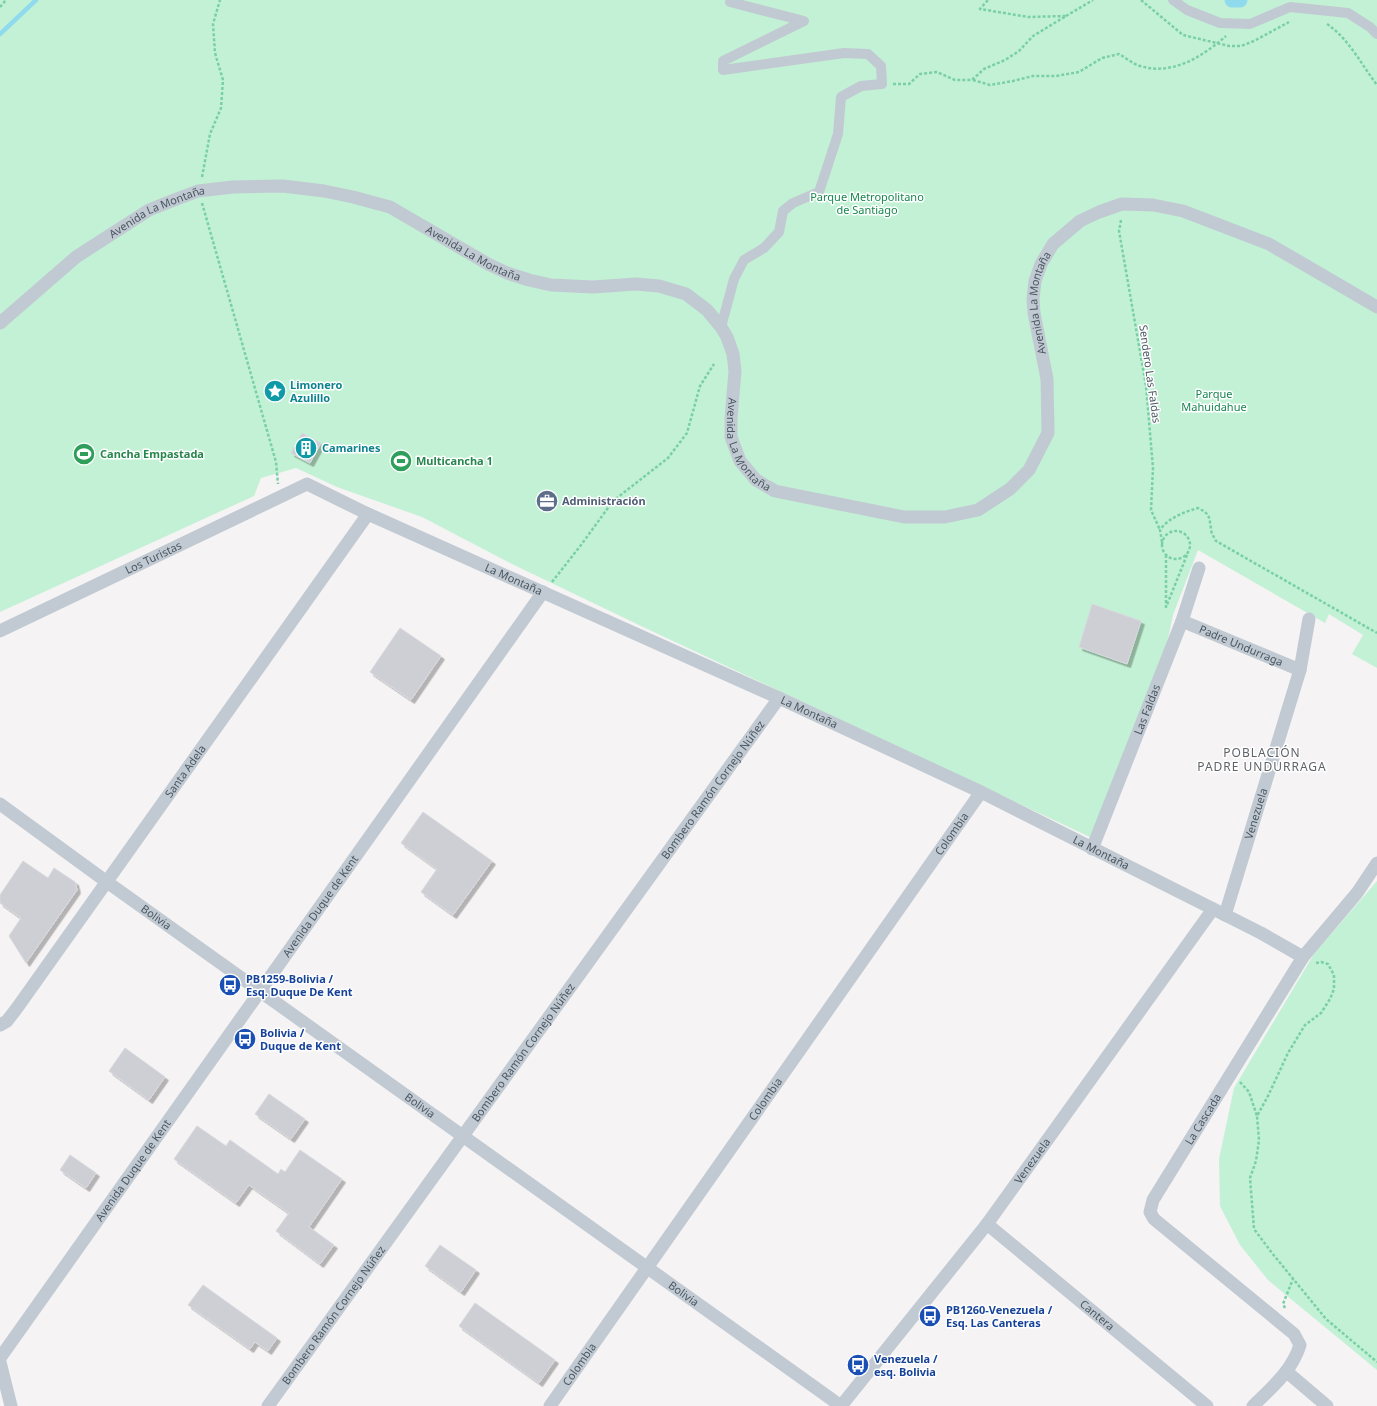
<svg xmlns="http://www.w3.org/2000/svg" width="1377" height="1406" viewBox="0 0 1377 1406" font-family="'Noto Sans',sans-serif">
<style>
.green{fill:#c3f1d5}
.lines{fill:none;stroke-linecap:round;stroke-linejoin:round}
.stream{stroke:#90daee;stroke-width:4.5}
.canal{stroke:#90daee;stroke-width:15}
.building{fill:#cdcfd5;stroke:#d7d9de;filter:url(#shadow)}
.path{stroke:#7ad0a6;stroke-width:2.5;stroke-dasharray:3 2;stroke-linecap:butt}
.pedestrian{stroke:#c1cad2;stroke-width:10}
.minor{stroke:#c1cad2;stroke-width:13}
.labels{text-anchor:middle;stroke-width:3;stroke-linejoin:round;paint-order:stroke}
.park-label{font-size:11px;fill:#17864f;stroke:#fff}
.street-label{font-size:11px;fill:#4a5661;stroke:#fff}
.culture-label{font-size:11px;font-weight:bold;fill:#0d838f;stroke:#fff;text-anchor:start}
.leisure-label{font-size:11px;font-weight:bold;fill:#27864d;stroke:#fff;text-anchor:start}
.service-label{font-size:11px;font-weight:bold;fill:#4e5e75;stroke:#fff;text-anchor:start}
.transit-label{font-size:11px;font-weight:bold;fill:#164399;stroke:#fff;text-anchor:start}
.neighbourhood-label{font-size:12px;letter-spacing:1px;fill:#5f6368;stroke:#fff}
</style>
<defs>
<filter id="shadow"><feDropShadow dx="3.5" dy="3.5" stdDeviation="0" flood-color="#0004"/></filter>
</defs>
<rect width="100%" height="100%" fill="#f5f3f3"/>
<!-- green -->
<path class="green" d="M 0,0 L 1377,0 L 1377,668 L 1352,654 L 1363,635 L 1329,614 L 1325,623 L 1198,550 L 1173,615 L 1165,653 L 1092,838 L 639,625 L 514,565 L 422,517 L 337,487 L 296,468 L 261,478 L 254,496 L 0,612 Z
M 1377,881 L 1377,1370 L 1268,1280 L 1240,1245 L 1220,1206 L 1219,1159 L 1234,1088 L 1314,954 Z"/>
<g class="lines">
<!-- stream -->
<path class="stream" d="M 0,34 L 36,0"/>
<!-- canal -->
<path class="canal" d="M 1232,0 L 1240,0"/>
</g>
<!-- building -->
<path class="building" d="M 302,433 L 321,443 L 310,463 L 291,453 Z
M 1092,604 L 1141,621 L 1127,664 L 1079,647 Z
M 400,628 L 441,656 L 411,700 L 370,672 Z
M 423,812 L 492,861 L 453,915 L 421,892 L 437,869 L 401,843 Z
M 23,861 L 48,878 L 54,868 L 75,882 L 77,890 L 26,963 L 9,936 L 21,918 L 0,903 L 0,895 Z
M 125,1048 L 165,1077 L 149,1100 L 109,1071 Z
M 269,1094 L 305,1119 L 291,1139 L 255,1114 Z
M 197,1126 L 226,1146 L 230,1140 L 278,1174 L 281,1169 L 285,1172 L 300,1150 L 342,1179 L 309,1227 L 334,1245 L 320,1264 L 276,1231 L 289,1213 L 249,1185 L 236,1203 L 174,1159 Z
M 70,1155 L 96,1173 L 86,1188 L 60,1170 Z
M 440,1245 L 476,1270 L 461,1292 L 425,1266 Z
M 203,1285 L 277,1338 L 268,1351 L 255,1342 L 250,1349 L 188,1305 Z
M 475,1303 L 555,1360 L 539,1383 L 459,1326 Z"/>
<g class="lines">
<!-- path -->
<path class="path" d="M 1141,0 L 1183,35 L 1229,46 L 1241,46 L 1254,41 L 1289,22
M 0,7 L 6,0
M 1066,16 L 1093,0
M 1327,24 C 1349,39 1361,64 1377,85
M 973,80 L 990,85 L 1013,81 L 1033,76 L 1056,76 L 1079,72 L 1102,58 L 1119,54 C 1126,58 1133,64 1140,66 C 1173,76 1203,56 1226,36
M 893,84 L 909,84 L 920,74 L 937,72 L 955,80 L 972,80 L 984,69 L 1005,60 L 1019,51 L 1033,36 L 1066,16 L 1028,17 L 980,9 L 988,0
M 202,177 L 210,134 L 221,108 L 223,80 L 215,53 L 213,24 L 220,0
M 202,203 L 276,462 L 278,484
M 1121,220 L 1119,231 L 1146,386 L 1153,468 L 1151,510 L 1160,530
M1162 545a14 14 0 1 1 28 0a14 14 0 1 1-28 0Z
M 1162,542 L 1160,530 C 1168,518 1184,512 1198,508 C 1210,514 1209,516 1211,529 C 1211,533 1214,537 1216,541 L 1377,633
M 1166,555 L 1166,607 L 1187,555
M 552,582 L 581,545 L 613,501 L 668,458 L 687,433 L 700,386 L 714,364
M 1316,963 L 1321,962 L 1328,964 L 1334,975 L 1334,989 L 1330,999 L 1321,1013 L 1305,1025 L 1288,1053 L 1268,1096 L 1257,1116 L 1259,1140 L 1256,1161 L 1250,1178 L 1254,1229 L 1272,1253 L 1326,1319 L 1377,1362
M 1240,1082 L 1249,1092 L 1257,1116
M 1285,1308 L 1283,1304 L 1293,1279"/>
<!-- pedestrian -->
<path class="pedestrian" d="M 1173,0 L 1187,10 L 1220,23 L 1250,24 L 1290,7 L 1348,13 L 1370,27 L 1377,34
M 721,327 L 734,279 L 744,260 L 764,248 L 779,232 L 783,211 L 793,203 L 819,192 L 838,134 L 841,97 L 861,86 L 882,84 L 881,66 L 868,54 L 844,53 L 723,70 L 723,61 L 804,21 L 730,2 L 733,0"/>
<!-- minor -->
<g class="minor">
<path id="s1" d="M 0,323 L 76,257 L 149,210 L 169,202 L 198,191 L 233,187 L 283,186 L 324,191 L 353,197 L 390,207 L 488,264 L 507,273 L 529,280 L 551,285 L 593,287 L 636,284 L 659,286 L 686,294 L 707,310 L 721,327 L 727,337 L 733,354 L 735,371 L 731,419 L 731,437 L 740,461 L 756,480 L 775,491 L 904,517 L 945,517 L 978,510 L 1010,489 L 1029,470 L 1048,433 L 1047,379 L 1034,313 L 1033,299 L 1035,281 L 1041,264 L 1053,244 L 1080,221 L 1099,212 L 1122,204 L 1153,205 L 1183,211 L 1269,244 L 1377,307"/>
<path id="s2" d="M 1182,621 L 1300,670"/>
<path id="s3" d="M 0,631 L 307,484 L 368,514 L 779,698 L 981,792 L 1261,933 L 1303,957"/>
<path id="s4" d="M 0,804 L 107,882 L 841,1406"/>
<path id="s5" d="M 1092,849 L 1182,621 L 1199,568"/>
<path id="s6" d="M 1225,915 L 1300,670 L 1309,619"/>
<path id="s7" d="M 0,1025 L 7,1021 L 17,1008 L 368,514"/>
<path id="s8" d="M 987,1224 L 1207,1406"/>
<path id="s9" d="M 0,1358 L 543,592"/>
<path d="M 0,1362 L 11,1406"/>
<path d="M 1287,1372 L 1327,1406"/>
<path id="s10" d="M 268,1406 L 779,698"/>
<path id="s11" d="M 550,1406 L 981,792"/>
<path id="s12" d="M 841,1406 L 987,1224 L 1213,909"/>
<path id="s13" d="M 1253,1406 C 1272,1387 1292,1371 1300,1345 L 1294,1334 L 1154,1219 L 1150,1212 L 1153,1200 L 1303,957 L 1357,893 L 1377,863"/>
</g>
</g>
<!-- icons -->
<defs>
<g id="sight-disc" transform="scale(1.15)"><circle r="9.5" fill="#0f9aa8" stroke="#fff"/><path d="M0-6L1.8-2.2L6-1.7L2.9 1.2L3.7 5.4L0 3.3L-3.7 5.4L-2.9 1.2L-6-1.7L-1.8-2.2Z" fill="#fff"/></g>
<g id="building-disc" transform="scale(1.15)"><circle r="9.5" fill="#0f9aa8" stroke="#fff"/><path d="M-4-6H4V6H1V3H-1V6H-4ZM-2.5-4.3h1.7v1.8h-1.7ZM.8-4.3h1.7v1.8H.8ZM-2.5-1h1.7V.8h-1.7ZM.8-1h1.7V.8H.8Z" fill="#fff"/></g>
<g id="stadium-disc" transform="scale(1.15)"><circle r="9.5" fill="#2e9e5b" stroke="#fff"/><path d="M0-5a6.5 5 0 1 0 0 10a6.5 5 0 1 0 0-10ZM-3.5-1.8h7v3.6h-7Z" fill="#fff"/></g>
<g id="office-disc" transform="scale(1.15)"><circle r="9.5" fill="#5c6f8a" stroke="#fff"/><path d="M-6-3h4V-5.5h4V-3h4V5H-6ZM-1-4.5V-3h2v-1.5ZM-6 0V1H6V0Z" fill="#fff"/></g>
<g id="bus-disc" transform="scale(1.15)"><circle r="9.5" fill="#1a4fb4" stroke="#fff"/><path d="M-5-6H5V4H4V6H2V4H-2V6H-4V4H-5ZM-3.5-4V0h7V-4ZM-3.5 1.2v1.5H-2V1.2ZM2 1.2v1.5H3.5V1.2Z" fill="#fff"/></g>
</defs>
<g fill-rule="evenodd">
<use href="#sight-disc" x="275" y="391"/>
<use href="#building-disc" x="306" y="448"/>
<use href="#stadium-disc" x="84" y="454"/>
<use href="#stadium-disc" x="401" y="461"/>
<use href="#office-disc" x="547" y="501"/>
<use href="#bus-disc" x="230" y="985"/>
<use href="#bus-disc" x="245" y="1039"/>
<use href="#bus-disc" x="930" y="1316"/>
<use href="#bus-disc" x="858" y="1365"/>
</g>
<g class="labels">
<!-- park labels -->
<g class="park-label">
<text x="867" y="201">Parque Metropolitano<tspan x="867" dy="13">de Santiago</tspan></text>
<text x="1214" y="398">Parque<tspan x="1214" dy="13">Mahuidahue</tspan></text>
</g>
<!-- street labels -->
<g class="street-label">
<text dy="4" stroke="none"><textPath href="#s1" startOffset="194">Avenida La Montaña</textPath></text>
<text dy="4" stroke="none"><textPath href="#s1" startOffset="530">Avenida La Montaña</textPath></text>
<text dy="4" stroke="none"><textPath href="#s1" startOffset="1430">Avenida La Montaña</textPath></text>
<text transform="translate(1150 374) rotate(82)" y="4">Sendero Las Faldas</text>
<text dy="4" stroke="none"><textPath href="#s1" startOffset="926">Avenida La Montaña</textPath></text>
<text dy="4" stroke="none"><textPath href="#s3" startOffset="170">Los Turistas</textPath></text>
<text dy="4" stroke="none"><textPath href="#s3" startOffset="568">La Montaña</textPath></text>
<text dy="4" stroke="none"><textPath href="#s2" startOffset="64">Padre Undurraga</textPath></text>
<text dy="4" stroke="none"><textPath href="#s5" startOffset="150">Las Faldas</textPath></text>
<text dy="4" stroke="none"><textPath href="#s3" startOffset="892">La Montaña</textPath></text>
<text dy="4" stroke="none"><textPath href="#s7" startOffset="315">Santa Adela</textPath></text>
<text dy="4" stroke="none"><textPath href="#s10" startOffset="760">Bombero Ramón Cornejo Núñez</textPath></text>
<text dy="4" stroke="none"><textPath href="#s6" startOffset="106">Venezuela</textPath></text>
<text dy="4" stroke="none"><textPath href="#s11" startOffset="699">Colombia</textPath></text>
<text dy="4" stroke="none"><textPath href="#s3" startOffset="1216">La Montaña</textPath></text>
<text dy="4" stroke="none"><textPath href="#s9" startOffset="554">Avenida Duque de Kent</textPath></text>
<text dy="4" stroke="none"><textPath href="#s4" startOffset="193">Bolivia</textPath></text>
<text dy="4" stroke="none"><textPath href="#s10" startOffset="436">Bombero Ramón Cornejo Núñez</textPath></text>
<text dy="4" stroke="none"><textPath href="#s11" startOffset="375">Colombia</textPath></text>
<text dy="4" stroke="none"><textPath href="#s4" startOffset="517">Bolivia</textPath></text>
<text dy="4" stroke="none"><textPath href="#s13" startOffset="387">La Cascada</textPath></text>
<text dy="4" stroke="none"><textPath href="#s12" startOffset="311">Venezuela</textPath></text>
<text dy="4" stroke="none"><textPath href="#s9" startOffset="230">Avenida Duque de Kent</textPath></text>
<text dy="4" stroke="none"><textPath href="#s4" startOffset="841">Bolivia</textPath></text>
<text dy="4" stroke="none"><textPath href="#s10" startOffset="112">Bombero Ramón Cornejo Núñez</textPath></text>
<text dy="4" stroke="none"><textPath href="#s8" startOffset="143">Cantera</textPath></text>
<text dy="4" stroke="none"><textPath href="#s11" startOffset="51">Colombia</textPath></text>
</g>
<!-- culture labels -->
<g class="culture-label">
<text x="290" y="389">Limonero<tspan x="290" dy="13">Azulillo</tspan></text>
<text x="322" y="452">Camarines</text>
</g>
<!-- leisure labels -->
<g class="leisure-label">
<text x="100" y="458">Cancha Empastada</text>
<text x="416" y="465">Multicancha 1</text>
</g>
<!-- service labels -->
<g class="service-label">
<text x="562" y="505">Administración</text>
</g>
<!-- transit labels -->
<g class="transit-label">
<text x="246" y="983">PB1259-Bolivia /<tspan x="246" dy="13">Esq. Duque De Kent</tspan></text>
<text x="260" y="1037">Bolivia /<tspan x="260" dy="13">Duque de Kent</tspan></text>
<text x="946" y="1314">PB1260-Venezuela /<tspan x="946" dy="13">Esq. Las Canteras</tspan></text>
<text x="874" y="1363">Venezuela /<tspan x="874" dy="13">esq. Bolivia</tspan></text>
</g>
<!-- neighbourhood labels -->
<g class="neighbourhood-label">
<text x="1262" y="757">POBLACIÓN<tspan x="1262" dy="14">PADRE UNDURRAGA</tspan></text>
</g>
</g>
</svg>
